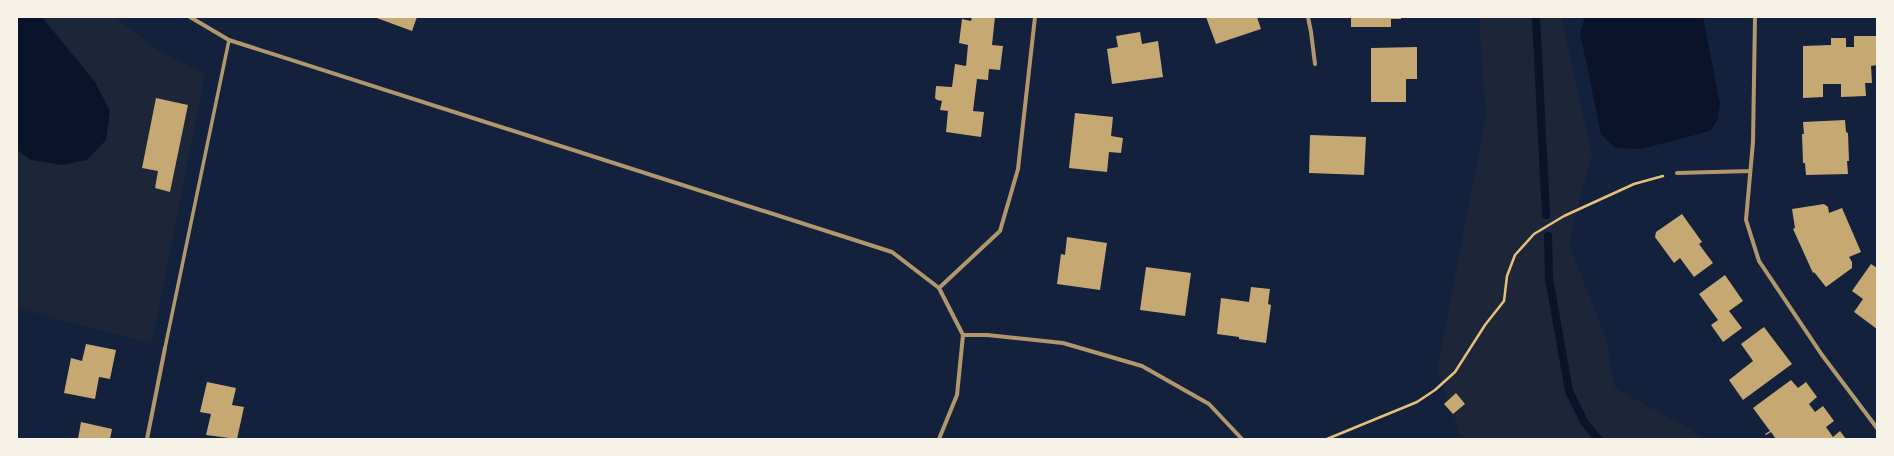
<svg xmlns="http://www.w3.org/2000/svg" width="1894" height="456" viewBox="0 0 1894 456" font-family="'Source Sans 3',sans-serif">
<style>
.green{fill:#1d2539}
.water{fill:#0b132b}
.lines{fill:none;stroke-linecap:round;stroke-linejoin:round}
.stream{stroke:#0b132b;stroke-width:8}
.building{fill:#c6a872}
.path{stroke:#e5c07b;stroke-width:2.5}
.pedestrian{stroke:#b1986c;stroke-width:3.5}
.minor{stroke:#b1986c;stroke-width:4}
</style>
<rect width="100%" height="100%" fill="#14213d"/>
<!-- green -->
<path class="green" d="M 17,17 L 114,17 L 158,50 L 205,74 L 152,344 L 17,308 Z
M 1479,17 L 1564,17 L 1562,20 L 1592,155 L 1581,194 L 1569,244 L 1606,338 L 1615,388 L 1695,432 L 1701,439 L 1462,439 L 1437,370 L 1486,116 Z"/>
<!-- water -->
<path class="water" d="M 17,17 L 42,17 L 95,82 L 110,111 L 106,140 L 87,160 L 62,165 L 31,160 L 17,150 Z
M 1585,17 L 1703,17 L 1720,104 L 1717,121 L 1710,131 L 1641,149 L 1615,148 L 1601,134 L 1580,33 Z"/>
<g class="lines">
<!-- stream -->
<path class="stream" d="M 1536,17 L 1546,215
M 1548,236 L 1549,278 L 1569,391 L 1585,423 L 1598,439"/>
</g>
<!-- building -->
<path class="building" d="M 374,17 L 417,17 L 412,31 Z
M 972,17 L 995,17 L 992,45 L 1003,46 L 1000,70 L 989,69 L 988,80 L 977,79 L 973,111 L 984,112 L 981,137 L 946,132 L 948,111 L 940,110 L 942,101 L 937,100 L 935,98 L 936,86 L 952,87 L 955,64 L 966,66 L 968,45 L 959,43 L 962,19 L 971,21 Z
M 1206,17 L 1257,17 L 1261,29 L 1216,44 Z
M 1351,17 L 1401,17 L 1401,19 L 1391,19 L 1391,27 L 1351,27 Z
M 1140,32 L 1142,44 L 1158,41 L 1163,77 L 1112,84 L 1107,49 L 1118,47 L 1116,36 Z
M 1854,36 L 1877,36 L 1877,65 L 1871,66 L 1872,83 L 1865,83 L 1866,96 L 1841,97 L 1841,84 L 1823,84 L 1823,97 L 1803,98 L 1803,46 L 1831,45 L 1831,38 L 1846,38 L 1846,47 L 1854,47 Z
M 1417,47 L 1417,79 L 1406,79 L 1406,102 L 1371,102 L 1371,48 Z
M 156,98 L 188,105 L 170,192 L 155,188 L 158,171 L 142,168 Z
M 1075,113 L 1113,117 L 1111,136 L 1123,138 L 1121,153 L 1109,152 L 1107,172 L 1069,168 Z
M 1845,120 L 1846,132 L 1848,133 L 1849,161 L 1847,161 L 1848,174 L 1806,175 L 1805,163 L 1803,163 L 1802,134 L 1804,134 L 1803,122 Z
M 1310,135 L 1366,137 L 1364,175 L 1309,173 Z
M 1824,204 L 1828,207 L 1829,213 L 1842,208 L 1861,252 L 1849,257 L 1852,262 L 1852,268 L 1826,287 L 1814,272 L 1813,273 L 1793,229 L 1795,228 L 1792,209 Z
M 1682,214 L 1702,242 L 1699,244 L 1713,263 L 1694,277 L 1680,258 L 1674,263 L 1655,237 L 1656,232 Z
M 1067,237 L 1107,243 L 1100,290 L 1057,284 L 1061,254 L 1065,255 Z
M 1871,264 L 1877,268 L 1877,329 L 1854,312 L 1863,299 L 1852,291 Z
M 1146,267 L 1191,273 L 1185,316 L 1140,310 Z
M 1725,275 L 1743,301 L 1729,311 L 1742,328 L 1723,342 L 1711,325 L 1718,320 L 1699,294 Z
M 1251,287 L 1270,289 L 1268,304 L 1271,305 L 1266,343 L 1239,339 L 1239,337 L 1217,334 L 1221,298 L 1249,302 Z
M 1764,327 L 1792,364 L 1743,400 L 1729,380 L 1753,361 L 1741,344 Z
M 86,344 L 116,350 L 110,379 L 99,377 L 95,399 L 64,393 L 71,358 L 82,361 Z
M 1791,380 L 1798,388 L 1806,382 L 1817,397 L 1809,404 L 1815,412 L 1823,406 L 1834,421 L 1826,427 L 1833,437 L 1840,431 L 1846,439 L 1776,439 L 1771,432 L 1766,435 L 1765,434 L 1770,431 L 1753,408 Z
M 207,382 L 236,388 L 232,405 L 244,407 L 237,439 L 206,435 L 211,414 L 200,412 Z
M 1456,393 L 1465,404 L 1453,414 L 1444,404 Z
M 81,422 L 112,429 L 110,439 L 78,439 Z"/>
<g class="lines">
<!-- path -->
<path class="path" d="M 1327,439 L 1417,402 L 1435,390 L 1455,372 L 1485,325 L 1504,301 L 1507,276 L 1515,255 L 1534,234 L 1564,216 L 1634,184 L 1663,176"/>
<!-- pedestrian -->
<path class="pedestrian" d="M 165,348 L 229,40"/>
<!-- minor -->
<path class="minor" d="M 190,17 L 229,40 L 892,252 L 939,288 L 963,335 L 957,395 L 939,439
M 1308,17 L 1311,32 L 1315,64
M 1755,17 L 1753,142 L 1746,220 L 1759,261 L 1822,355 L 1877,428
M 1677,173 L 1750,171
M 939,288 L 1000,231 L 1018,169 L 1035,17
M 963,335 L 987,335 L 1063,343 L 1142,366 L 1209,404 L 1242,439
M 147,439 L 165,348"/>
</g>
<!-- border -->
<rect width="1894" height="456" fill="none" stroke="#f6f1e7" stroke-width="36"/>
</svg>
